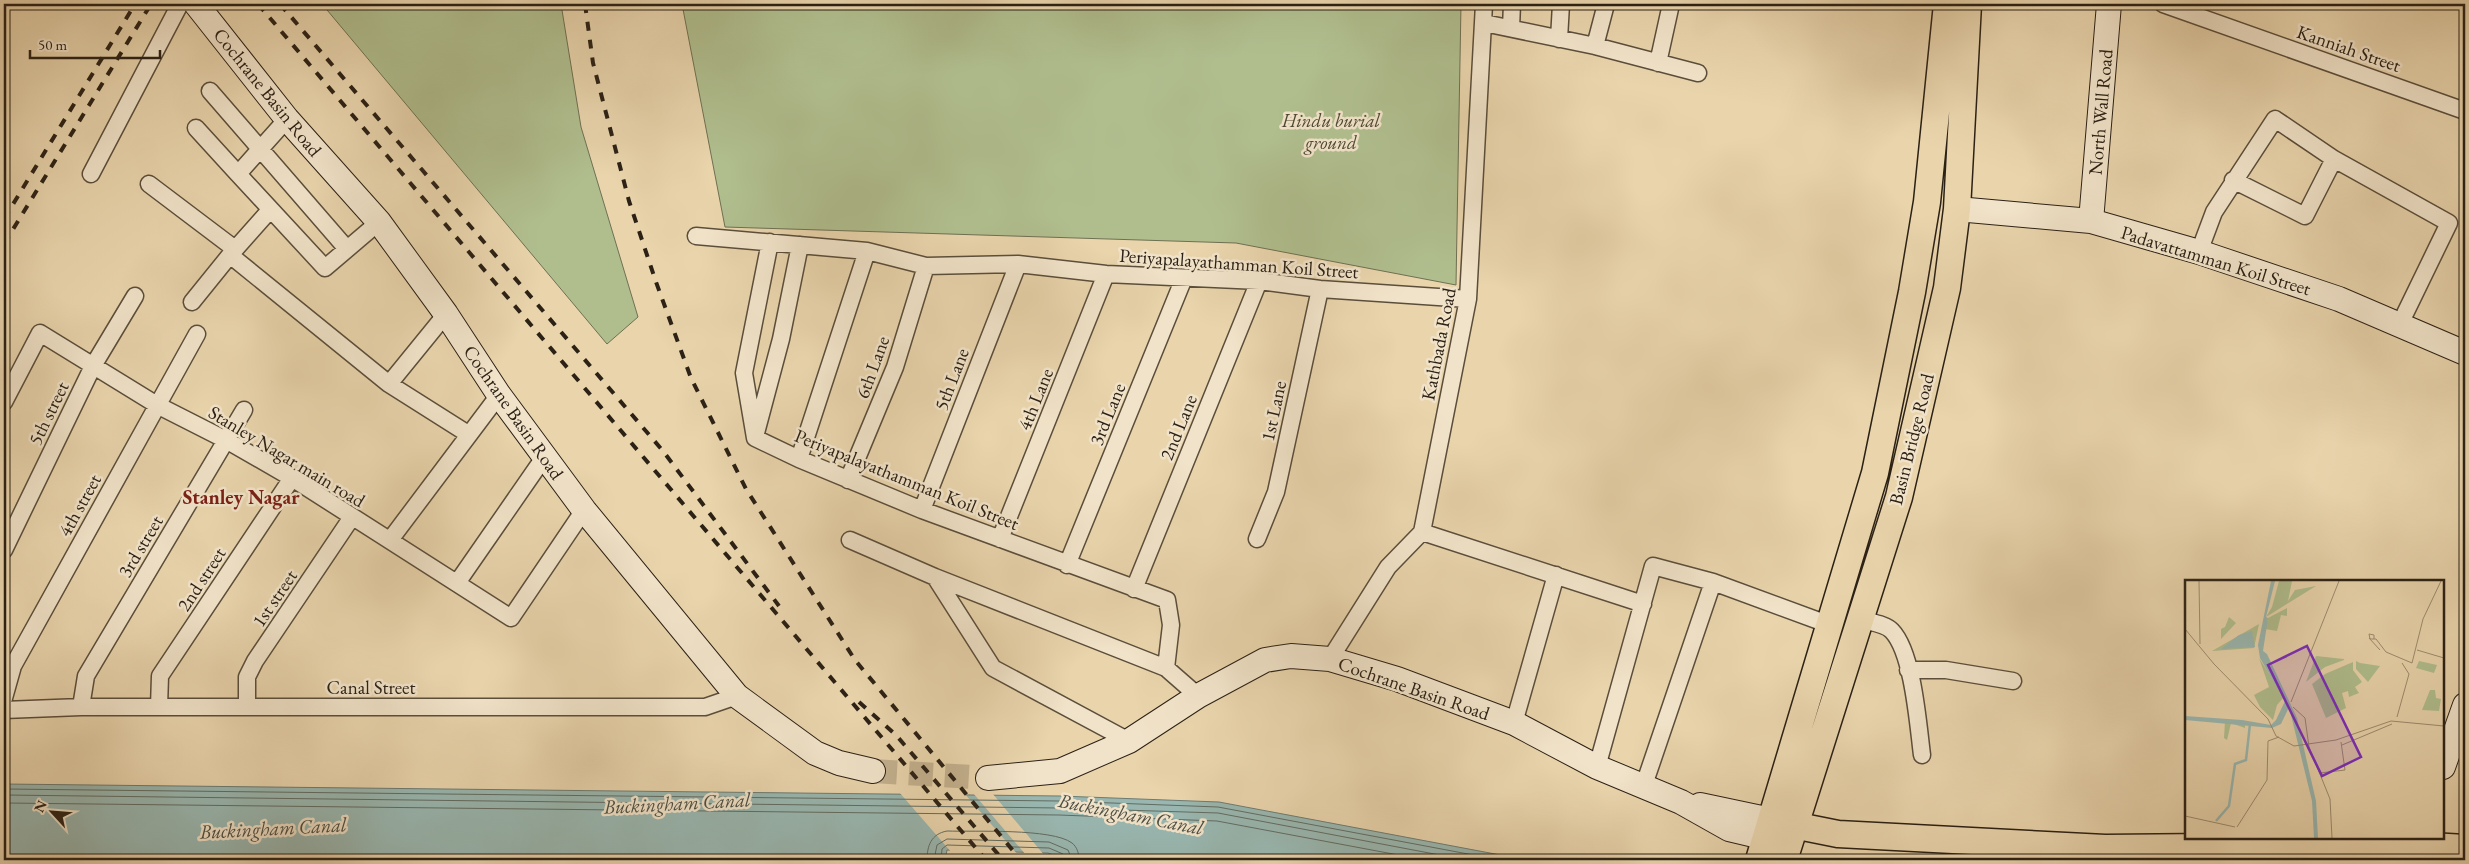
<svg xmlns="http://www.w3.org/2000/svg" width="2469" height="864" viewBox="0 0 2469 864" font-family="'EB Garamond',serif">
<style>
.green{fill:#b0be8e;stroke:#6e7052}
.water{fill:#99b7b0;stroke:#6d7b72}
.pier{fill:#e9d4ac}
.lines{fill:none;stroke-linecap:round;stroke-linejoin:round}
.shore{stroke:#626c62;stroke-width:1}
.secondary-tunnel{stroke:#c3b08e;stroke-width:24;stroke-dasharray:24 12;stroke-linecap:butt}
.minor-casing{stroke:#5a4e3b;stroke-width:19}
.secondary-casing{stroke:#2b2115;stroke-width:26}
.primary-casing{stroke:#2b2115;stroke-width:29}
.minor{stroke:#f1e3c9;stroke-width:16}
.secondary{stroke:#f1e3c9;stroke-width:24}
.primary{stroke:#e9d4ac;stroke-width:26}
.rail{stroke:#2b2115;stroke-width:4;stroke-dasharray:9 9;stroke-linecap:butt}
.labels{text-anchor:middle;stroke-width:5;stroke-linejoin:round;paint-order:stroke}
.street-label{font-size:19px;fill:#2b2115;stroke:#f1e3c9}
.park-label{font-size:19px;font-style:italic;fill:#4c4833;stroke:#f1e3c9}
.neighbourhood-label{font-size:20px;font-weight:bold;fill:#7a1f14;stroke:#f1e3c9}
.water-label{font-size:20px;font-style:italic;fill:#4c4e44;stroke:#f1e3c9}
.inset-river{fill:none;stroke:#99b7b0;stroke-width:2.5}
.inset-road{fill:none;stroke:#9d8c70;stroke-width:1}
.view{fill:#7b2cbf;fill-opacity:0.15;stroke:#7b2cbf;stroke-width:2.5}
.inset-edge{fill:none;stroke:#2b2115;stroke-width:2.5}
</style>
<rect width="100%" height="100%" fill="#e9d4ac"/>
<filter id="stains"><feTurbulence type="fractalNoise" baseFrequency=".004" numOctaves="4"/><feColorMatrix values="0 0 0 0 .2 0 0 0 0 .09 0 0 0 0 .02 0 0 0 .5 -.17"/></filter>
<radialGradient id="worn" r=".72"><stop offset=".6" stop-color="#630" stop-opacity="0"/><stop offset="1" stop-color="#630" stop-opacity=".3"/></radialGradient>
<!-- green -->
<path class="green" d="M 322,4 L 561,4 L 581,127 L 638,317 L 607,344 Z
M 682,4 L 1461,4 L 1456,285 L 1236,243 L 725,227 Z"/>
<!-- water -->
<path class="water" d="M 4,784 L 1060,796 L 1219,802 L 1527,860 L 1066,860 L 1048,853 L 947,850 L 945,860 L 4,860 Z"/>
<!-- pier -->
<path class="pier" d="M 899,792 L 964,793 L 1018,855 L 952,853 Z
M 973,793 L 992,793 L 1045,856 L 1026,855 Z"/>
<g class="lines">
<!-- shore -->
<path class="shore" d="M 4,789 L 1059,801 L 1218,807 L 1500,860
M 4,795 L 1059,808 L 1218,813 L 1466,860
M 4,803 L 1059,815 L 1217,821 L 1425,860
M 927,860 C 927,846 931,834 947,831 C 974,832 1052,828 1072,843 C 1077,847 1079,853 1079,860
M 934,860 L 937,845 L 947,839 L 1049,842 L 1068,850 L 1072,860
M 941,860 L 942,849 L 947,845 L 1049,848 L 1063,854 L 1066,860"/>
<!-- secondary-tunnel -->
<path class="secondary-tunnel" d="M 873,771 L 988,778"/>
<!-- minor casing -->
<g class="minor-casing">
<path id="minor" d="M 2163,4 L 2465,111
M 1484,23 L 1595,46 L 1698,73
M 1511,28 L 1512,4
M 1559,39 L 1561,4
M 1595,46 L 1606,4
M 1658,63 L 1671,4
M 210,91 L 347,249
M 287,119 L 238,174 L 325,268 L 379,222
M 196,128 L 238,174
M 91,174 L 180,4
M 2233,180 L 2305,216 L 2334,159
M 149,184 L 235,249
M 270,210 L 230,255 L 389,384 L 468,434
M 696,236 L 867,251 L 926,266 L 1018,264 L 1106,274 L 1259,281 L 1320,289 L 1468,299
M 770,242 L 744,373 L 755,438 L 799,459 L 922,510 L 1167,600 L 1171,625 L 1166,668
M 2199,252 L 2214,212 L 2275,119 L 2334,159 L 2449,223 L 2399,326
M 192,302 L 230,255
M 389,384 L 446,314
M 4,402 L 40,333 L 157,405 L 226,440 L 292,478 L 511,618 L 584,510
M 756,433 L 781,339 L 800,245
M 799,459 L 867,251
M 848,480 L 895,367 L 926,266
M 922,510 L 1018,264
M 1422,532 L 1643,604
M 1000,539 L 1106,274
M 1257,539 L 1276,492 L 1320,289
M 390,540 L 499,395
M 850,540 L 935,577 L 1166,668 L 1198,696
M 4,550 L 93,366 L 135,296
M 1067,565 L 1184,278
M 935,577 L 993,668 L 1129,741
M 457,583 L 545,456
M 1134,589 L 1259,281
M 1860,619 C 1869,622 1886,624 1892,631 C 1913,653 1918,724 1922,755
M 1330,659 L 1388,567 L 1422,532 L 1468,299 L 1484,4
M 1908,670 L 1946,670 L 2013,681
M 4,698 L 13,666 L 197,334
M 81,707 L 86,676 L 244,410
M 159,707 L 160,676 L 292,478
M 247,707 L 247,677 L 255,661 L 352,517
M 4,710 L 81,707 L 705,707 L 737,696
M 1514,723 L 1556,575
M 1597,767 L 1653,566 L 1713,582 L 1830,625
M 1644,785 L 1713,582"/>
</g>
<!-- secondary casing -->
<g class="secondary-casing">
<path id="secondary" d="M 196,4 L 287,119 L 379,222 L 446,314 L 499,395 L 584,510 L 737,696 L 815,753 L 839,763 L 873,771
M 1957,209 L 2091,221 L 2199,252 L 2339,299 L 2465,353
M 2091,221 L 2109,4
M 2443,767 L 2465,705
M 988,778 L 1060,771 L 1129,741 L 1198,696 L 1265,660 L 1291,656 L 1330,659 L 1397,679 L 1514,723 L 1597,767 L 1681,802 L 1729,829 L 1767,838
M 1700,805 L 1771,820"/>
</g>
<!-- primary casing -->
<g class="primary-casing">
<path id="primary" d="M 1778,822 L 1838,834 L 2105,848 L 2414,845 L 2465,848
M 1759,860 L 1875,473 L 1912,292 L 1927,202 L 1947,4
M 1784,860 L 1899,497 L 1947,288 L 1957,209 L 1968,4"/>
</g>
<!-- minor -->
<use href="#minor" class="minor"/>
<!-- secondary -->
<use href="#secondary" class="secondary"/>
<!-- primary -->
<use href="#primary" class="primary"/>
<!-- rail -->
<path class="rail" d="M 258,4 L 986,860
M 280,4 L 663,451 L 779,606
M 585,4 L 593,63 L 629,201 L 656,282 L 691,378 L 746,489 L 855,660 L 1015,853
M 4,219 L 135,4
M 4,244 L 151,4
M 859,702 L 896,735 L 1003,860"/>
</g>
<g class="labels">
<!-- street labels -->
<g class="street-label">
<text transform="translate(2349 48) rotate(19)" y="7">Kanniah Street</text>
<text transform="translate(268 92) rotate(51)" y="7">Cochrane Basin Road</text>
<text transform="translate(2100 112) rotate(-85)" y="7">North Wall Road</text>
<text transform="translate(2216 260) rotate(17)" y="7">Padavattamman Koil Street</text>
<text transform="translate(1239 263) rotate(4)" y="7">Periyapalayathamman Koil Street</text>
<text transform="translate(1438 344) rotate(-79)" y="7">Kathbada Road</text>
<text transform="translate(872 367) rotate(-70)" y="7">6th Lane</text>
<text transform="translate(951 379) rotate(-69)" y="7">5th Lane</text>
<text transform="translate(1035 399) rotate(-68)" y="7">4th Lane</text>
<text transform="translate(1273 411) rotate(-78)" y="7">1st Lane</text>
<text transform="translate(514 412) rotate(55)" y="7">Cochrane Basin Road</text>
<text transform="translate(48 413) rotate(-64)" y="7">5th street</text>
<text transform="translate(1107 414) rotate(-68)" y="7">3rd Lane</text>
<text transform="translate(1178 427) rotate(-68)" y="7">2nd Lane</text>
<text transform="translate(1911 439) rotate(-76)" y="7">Basin Bridge Road</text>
<text transform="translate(287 456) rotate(31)" y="7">Stanley Nagar main road</text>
<text transform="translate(907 479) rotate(22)" y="7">Periyapalayathamman Koil Street</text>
<text transform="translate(79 505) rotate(-61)" y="7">4th street</text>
<text transform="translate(140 546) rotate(-59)" y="7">3rd street</text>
<text transform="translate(201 579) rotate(-57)" y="7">2nd street</text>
<text transform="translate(274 598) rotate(-56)" y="7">1st street</text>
<text x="371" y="694">Canal Street</text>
<text transform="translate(1414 688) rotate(19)" y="7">Cochrane Basin Road</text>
</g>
<!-- park labels -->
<g class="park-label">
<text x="1331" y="127">Hindu burial<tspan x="1331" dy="22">ground</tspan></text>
</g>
<!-- neighbourhood labels -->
<g class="neighbourhood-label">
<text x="241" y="504">Stanley Nagar</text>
</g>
<!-- water labels -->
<g class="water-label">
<text transform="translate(677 803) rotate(-3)" y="7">Buckingham Canal</text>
<text transform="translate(1131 814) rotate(11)" y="7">Buckingham Canal</text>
<text transform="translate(273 828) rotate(-3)" y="7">Buckingham Canal</text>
</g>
</g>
<!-- overview -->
<g transform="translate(2185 580)">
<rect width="259" height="259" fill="#e9d4ac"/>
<path d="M 94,1 L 107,1 L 103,21 L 110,10 L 131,6 L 81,37 L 87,27 ZM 102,28 L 102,36 L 96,35 L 92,51 L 80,49 L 83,38 ZM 44,37 L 51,43 L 36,59 L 36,49 L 40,47 ZM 74,44 L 69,68 L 27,71 ZM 131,76 L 159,79 L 159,80 L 140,87 L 121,102 ZM 74,78 L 99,117 L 92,125 L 88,140 L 75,127 L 69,115 L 84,107 ZM 171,81 L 175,83 L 195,86 L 183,102 L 171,89 ZM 234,81 L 252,85 L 249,93 L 231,88 ZM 168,82 L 168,90 L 177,102 L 170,107 L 174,113 L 164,117 L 163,111 L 157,113 L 161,128 L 141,138 L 127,104 L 140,94 ZM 245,110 L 250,110 L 251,118 L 256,119 L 254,131 L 237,130 ZM 40,141 L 60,143 L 60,148 L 46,143 L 42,160 L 39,158 Z" fill="#b0be8e"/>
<path d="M 86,1 L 90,1 L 81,37 L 83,38 L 78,71 L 82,74 L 112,138 L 131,221 L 133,258 L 129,258 L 127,221 L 104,127 L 96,144 L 87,148 L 0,140 L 0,136 L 57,140 L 86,145 L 91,140 L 100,121 L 75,78 L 73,65 ZM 67,51 L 70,67 L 36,69 L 54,55 Z" fill="#99b7b0"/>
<path class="inset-river" d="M 31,241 L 44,226 L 50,184 L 61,180 L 65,144"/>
<path class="inset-road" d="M 14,1 L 15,64M 0,49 L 29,84 L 83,139 L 91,156 L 109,166 L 151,160 L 206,141 L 259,146M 184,58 L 195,70M 189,59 L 189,55 L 184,54 L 185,59 L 191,59 L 201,72 L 227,83 L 238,39 L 256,1M 232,70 L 259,78M 106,122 L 154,1M 108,127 L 120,138 L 124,167 L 145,219 L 147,258M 212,137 L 224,94 L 217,83M 157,165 L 207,144M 135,193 L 160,190 L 156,162M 0,236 L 50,247M 52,247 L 82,200 L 83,161 L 94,157"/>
<path class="view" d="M 122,66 L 176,177 L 137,196 L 83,85 Z"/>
<rect width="259" height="259" class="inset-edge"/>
</g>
<!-- margin -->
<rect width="2469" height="864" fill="none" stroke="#e9d4ac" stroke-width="20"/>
<rect x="5" y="5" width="2459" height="854" fill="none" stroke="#2b2115" stroke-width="2.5"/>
<rect x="10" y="10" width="2449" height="844" fill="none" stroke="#2b2115"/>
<!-- north arrow -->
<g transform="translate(52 812) rotate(296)" stroke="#f1e3c9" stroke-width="4" paint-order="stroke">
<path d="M0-4L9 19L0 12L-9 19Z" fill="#2b2115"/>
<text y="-8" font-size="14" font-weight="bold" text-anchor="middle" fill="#2b2115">N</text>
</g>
<!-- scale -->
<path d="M30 50v8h130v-8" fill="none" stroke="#2b2115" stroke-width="2.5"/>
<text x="38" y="50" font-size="15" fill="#2b2115" stroke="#f1e3c9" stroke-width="4" paint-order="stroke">50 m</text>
<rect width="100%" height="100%" filter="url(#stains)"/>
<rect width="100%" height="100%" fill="url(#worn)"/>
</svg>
